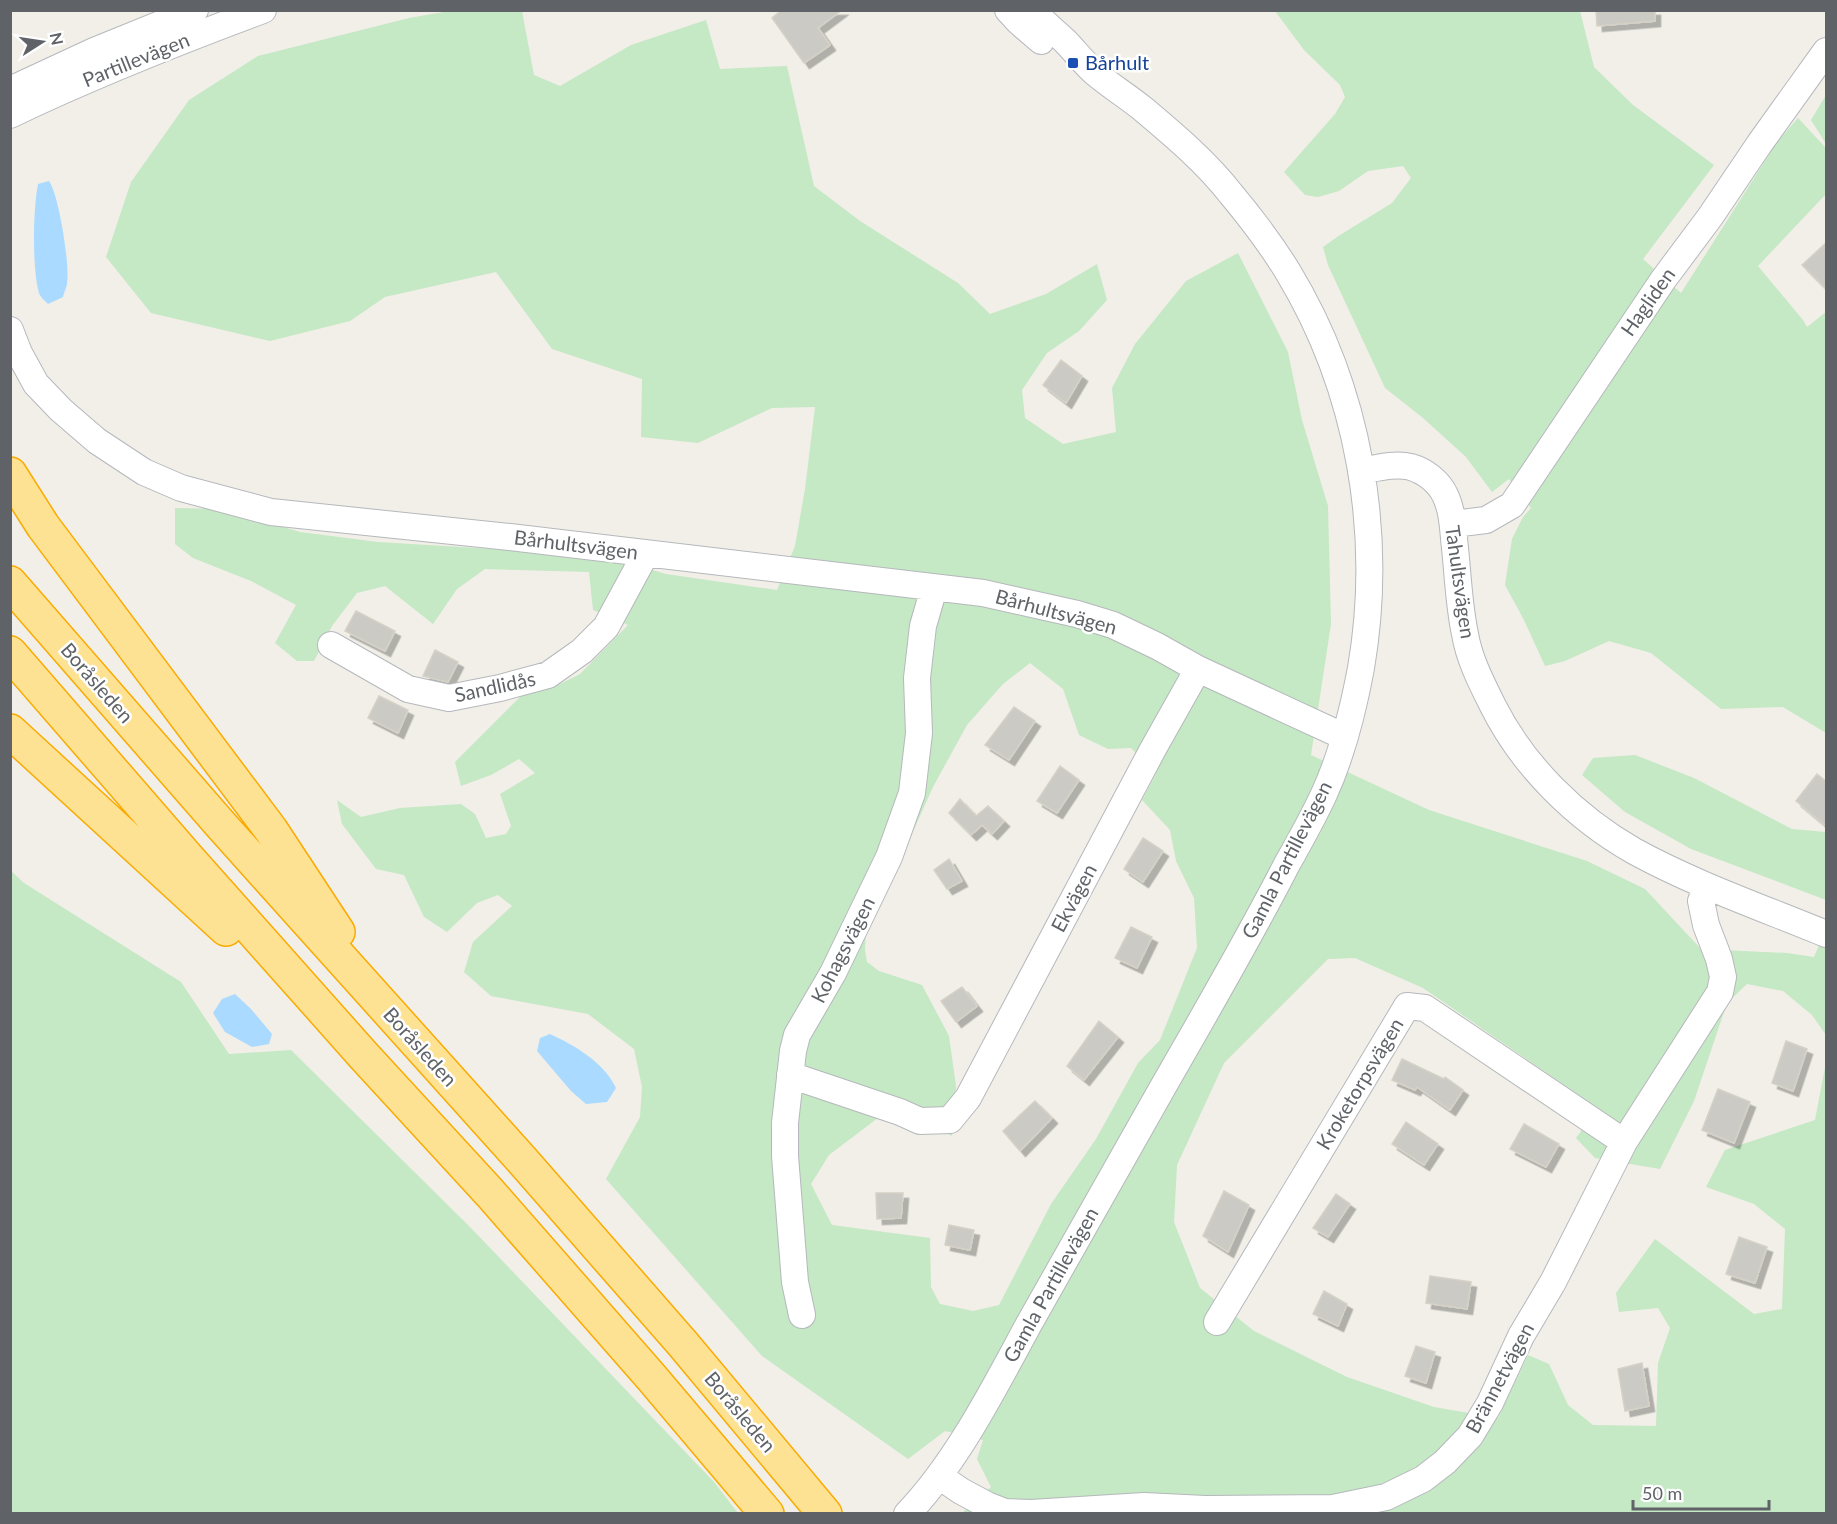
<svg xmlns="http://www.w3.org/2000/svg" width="1837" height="1524" viewBox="0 0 1837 1524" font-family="Lato,sans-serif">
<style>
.green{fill:#c5e8c5;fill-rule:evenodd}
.water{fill:#aadaff}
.building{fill:#cccac5;stroke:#d6d1c6;stroke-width:1.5;filter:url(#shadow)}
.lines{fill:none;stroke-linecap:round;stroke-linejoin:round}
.minor-casing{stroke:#b5b8bc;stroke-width:28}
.highway-casing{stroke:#f9ab00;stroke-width:36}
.minor{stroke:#fff;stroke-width:26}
.highway{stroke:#fde293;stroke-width:33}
.transit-dot{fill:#1a4fb4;stroke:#fff;stroke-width:2}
.labels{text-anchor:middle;stroke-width:5;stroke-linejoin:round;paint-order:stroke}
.street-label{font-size:20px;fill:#5f6368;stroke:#fff}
.transit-label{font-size:20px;fill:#164399;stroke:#fff;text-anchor:start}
</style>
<defs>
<filter id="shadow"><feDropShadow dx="5.5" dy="5.5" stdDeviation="0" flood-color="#0004"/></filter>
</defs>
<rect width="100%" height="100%" fill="#f1efe8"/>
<!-- green -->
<path class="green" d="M 455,10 L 522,11 L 534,75 L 560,86 L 631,45 L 706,20 L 720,69 L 787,66 L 814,186 L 860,221 L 958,283 L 990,314 L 1046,294 L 1097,264 L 1107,300 L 1079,331 L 1047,353 L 1022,390 L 1025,418 L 1063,444 L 1116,432 L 1112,388 L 1135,344 L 1186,281 L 1238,253 L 1288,352 L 1302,420 L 1328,506 L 1331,624 L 1311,755 L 1429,810 L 1587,861 L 1645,889 L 1701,949 L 1787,953 L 1814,957 L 1826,929 L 1826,1035 L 1812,1015 L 1783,991 L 1747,984 L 1727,1003 L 1694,1101 L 1660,1169 L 1595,1158 L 1576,1138 L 1598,1108 L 1423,988 L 1355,958 L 1328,959 L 1224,1063 L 1177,1165 L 1174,1222 L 1200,1288 L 1254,1331 L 1347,1377 L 1434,1407 L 1498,1418 L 1528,1355 L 1549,1364 L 1568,1405 L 1593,1425 L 1656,1426 L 1658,1363 L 1670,1328 L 1658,1308 L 1619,1312 L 1616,1293 L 1655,1239 L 1754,1314 L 1782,1309 L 1785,1229 L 1754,1204 L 1706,1187 L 1725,1150 L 1815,1120 L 1826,1062 L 1826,1513 L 962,1513 L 991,1487 L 977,1459 L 983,1440 L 945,1431 L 908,1459 L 762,1356 L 606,1179 L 640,1117 L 642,1087 L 634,1049 L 588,1014 L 491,996 L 464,972 L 473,942 L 512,906 L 498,895 L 477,903 L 447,932 L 424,917 L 404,875 L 376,869 L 342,824 L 337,800 L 361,817 L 400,808 L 461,804 L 475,814 L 486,838 L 506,834 L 511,826 L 500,794 L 535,773 L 519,759 L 491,775 L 461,786 L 455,762 L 526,691 L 552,688 L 580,674 L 628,625 L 593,610 L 589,572 L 485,569 L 457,589 L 433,624 L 385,586 L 357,593 L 332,626 L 314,661 L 297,661 L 275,643 L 296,605 L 251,581 L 193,558 L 175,544 L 175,508 L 222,509 L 300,532 L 378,542 L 574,554 L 614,559 L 666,574 L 777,590 L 795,546 L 805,489 L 815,407 L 772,408 L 698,443 L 641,437 L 642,379 L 552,349 L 496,272 L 385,297 L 350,321 L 270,341 L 151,313 L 106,257 L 131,182 L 189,100 L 258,56 L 409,18 ZM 1030,663 L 1063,689 L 1079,735 L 1108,749 L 1131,748 L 1156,774 L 1142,800 L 1170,830 L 1176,861 L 1194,898 L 1197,948 L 1160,1040 L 1138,1063 L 1096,1139 L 1051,1204 L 999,1305 L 973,1311 L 940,1304 L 931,1287 L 930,1238 L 832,1225 L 811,1184 L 829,1155 L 891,1108 L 952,1136 L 956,1086 L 949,1036 L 922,985 L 879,971 L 867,962 L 865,951 L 866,927 L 907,845 L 933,787 L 967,725 L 1003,684 Z
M 1275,11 L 1580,11 L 1594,67 L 1633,105 L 1714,165 L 1643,259 L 1681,293 L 1777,142 L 1798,118 L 1826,148 L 1826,194 L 1758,266 L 1803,320 L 1807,327 L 1826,312 L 1826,733 L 1783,707 L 1721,709 L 1651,653 L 1609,641 L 1565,661 L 1545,666 L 1524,620 L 1505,585 L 1512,539 L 1523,517 L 1531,508 L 1509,479 L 1492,492 L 1466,457 L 1423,418 L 1385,388 L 1328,265 L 1323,247 L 1340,235 L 1392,203 L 1411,178 L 1403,166 L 1368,171 L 1339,191 L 1318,197 L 1305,195 L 1284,172 L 1335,114 L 1345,97 L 1340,85 L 1304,50 Z
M 1826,95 L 1826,144 L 1811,120 Z
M 1635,755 L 1694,778 L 1792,829 L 1826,832 L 1826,900 L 1691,849 L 1625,812 L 1582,775 L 1593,758 Z
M 10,870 L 24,883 L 181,982 L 229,1054 L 291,1050 L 470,1227 L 714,1482 L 738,1513 L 11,1513 Z"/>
<!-- water -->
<path class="water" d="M 49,181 C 59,195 70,265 67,283 C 67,287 64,292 63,297 L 48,304 C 44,300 41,298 39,293 C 32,269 33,209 38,184 Z
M 235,994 L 251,1009 L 272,1034 L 269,1044 L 252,1047 L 225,1032 L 213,1013 L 222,999 Z
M 550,1034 C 574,1045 604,1062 616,1088 L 607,1102 L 586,1104 L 571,1091 L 537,1051 L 540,1038 Z"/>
<!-- building -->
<path class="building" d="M 782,10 L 842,10 L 818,28 L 830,45 L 804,63 L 772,18 Z
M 1596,10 L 1655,10 L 1655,21 L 1597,26 Z
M 1827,242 L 1827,290 L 1802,265 Z
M 1061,360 L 1082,376 L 1066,403 L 1043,385 Z
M 356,611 L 395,631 L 385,651 L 345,631 Z
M 435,650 L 458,662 L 448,682 L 423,676 Z
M 379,696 L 408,710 L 398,733 L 368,718 Z
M 1014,707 L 1035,721 L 1009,760 L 985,745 Z
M 1060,766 L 1079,780 L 1057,813 L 1037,801 Z
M 1817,774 L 1827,782 L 1827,827 L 1796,801 Z
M 960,799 L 976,816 L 988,806 L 1004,821 L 992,834 L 982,825 L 971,835 L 949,813 Z
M 1143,838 L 1163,851 L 1143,882 L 1124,869 Z
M 949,859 L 962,881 L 947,889 L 934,870 Z
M 1131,927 L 1152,937 L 1137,968 L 1115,958 Z
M 962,987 L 977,1006 L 956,1022 L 941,1001 Z
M 1099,1021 L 1118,1037 L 1084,1080 L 1067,1066 Z
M 1786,1041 L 1807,1049 L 1793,1091 L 1772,1083 Z
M 1402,1059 L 1444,1079 L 1445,1077 L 1463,1090 L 1450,1110 L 1417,1087 L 1415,1090 L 1392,1080 Z
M 1718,1089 L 1750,1102 L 1734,1143 L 1702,1130 Z
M 1035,1101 L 1052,1118 L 1020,1151 L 1003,1131 Z
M 1406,1122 L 1438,1144 L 1424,1165 L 1392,1144 Z
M 1524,1124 L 1559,1144 L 1546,1167 L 1510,1149 Z
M 1224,1191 L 1249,1205 L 1228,1252 L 1203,1236 Z
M 876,1193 L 903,1193 L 901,1218 L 877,1219 Z
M 1336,1194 L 1350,1204 L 1328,1237 L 1313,1228 Z
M 949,1225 L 974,1230 L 970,1250 L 945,1245 Z
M 1739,1237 L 1767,1247 L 1755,1283 L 1726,1274 Z
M 1430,1276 L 1471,1282 L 1467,1309 L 1426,1303 Z
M 1324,1291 L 1347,1304 L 1338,1326 L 1313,1314 Z
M 1416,1346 L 1435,1352 L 1426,1383 L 1405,1376 Z
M 1642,1363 L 1649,1406 L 1625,1411 L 1618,1369 Z"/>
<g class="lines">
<!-- minor casing -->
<g class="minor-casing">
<path id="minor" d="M 1008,10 L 1019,22 L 1041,41
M 10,90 L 94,51 L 195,10
M 10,115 C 93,75 177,42 263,10
M 10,330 L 19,353 L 36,384 L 61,410 L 97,441 L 144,472 L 181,488 L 271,512 L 510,537 L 983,593 L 1077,614 L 1113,625 L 1157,646 L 1198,669 L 1345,737
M 1361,471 C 1377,468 1395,463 1411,467 C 1425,471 1439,482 1445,495 C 1453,511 1453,531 1455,548 C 1458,577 1459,606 1465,634 C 1469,659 1482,684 1493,706 C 1523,766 1576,818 1634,851 C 1694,884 1763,908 1826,934
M 1453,524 L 1486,520 L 1512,505 L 1663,280 L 1710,217 L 1760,143 L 1826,51
M 331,645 L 408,689 L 449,698 L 500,688 L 548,675 L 582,651 L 606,627 L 646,553
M 790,1075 L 900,1112 L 920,1121 L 950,1120 L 968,1098 L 1153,749 L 1198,669
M 802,1315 L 795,1282 L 785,1156 L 785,1123 L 793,1051 L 797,1035 L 833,973 L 889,857 L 912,793 L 919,733 L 917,678 L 923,626 L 934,588
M 1217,1322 L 1407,1006 L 1425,1008 L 1624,1142
M 939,1476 L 961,1491 L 987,1505 L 1005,1512 L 1031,1513 L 1144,1506 L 1205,1509 L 1333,1508 L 1386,1497 L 1423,1479 L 1445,1462 L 1470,1436 L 1490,1403 L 1521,1336 L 1553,1282 L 1624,1142 L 1720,992 L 1723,977 L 1719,959 L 1706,925 L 1701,901 L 1707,886
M 907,1514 C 958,1461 995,1386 1030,1322 C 1073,1246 1116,1170 1159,1094 C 1203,1017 1247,942 1287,864 C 1300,841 1313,818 1324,794 C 1342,755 1353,711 1361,668 C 1384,533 1359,389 1288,272 C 1271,244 1251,218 1231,194 C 1206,162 1174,135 1143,109 C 1127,96 1109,85 1094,72 C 1083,62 1074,50 1064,40 C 1053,30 1042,21 1032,10"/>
</g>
<!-- highway casing -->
<g class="highway-casing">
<path id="highway" d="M 10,474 L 43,526 L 271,830 L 338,932
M 10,583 L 221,825 L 522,1160 L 683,1344 L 825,1514
M 10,653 L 187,857 L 364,1056 L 490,1193 L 652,1378 L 767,1514
M 10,731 L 226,929"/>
</g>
<!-- minor -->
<use href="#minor" class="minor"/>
<!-- highway -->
<use href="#highway" class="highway"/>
</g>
<!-- markers -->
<rect class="transit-dot" x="1067" y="57" width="12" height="12" rx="3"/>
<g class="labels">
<!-- street labels -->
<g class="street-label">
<text transform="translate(136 60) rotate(-22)" y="7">Partillevägen</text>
<text transform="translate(1648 302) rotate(-55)" y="7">Hagliden</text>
<text transform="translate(576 545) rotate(7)" y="7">Bårhultsvägen</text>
<text transform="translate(1460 582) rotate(82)" y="7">Tahultsvägen</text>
<text transform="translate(1056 612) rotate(15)" y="7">Bårhultsvägen</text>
<text transform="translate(97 683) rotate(49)" y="7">Boråsleden</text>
<text transform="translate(495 687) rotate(-12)" y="7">Sandlidås</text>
<text transform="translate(1287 860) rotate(-63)" y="7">Gamla Partillevägen</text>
<text transform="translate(1074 898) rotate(-62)" y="7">Ekvägen</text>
<text transform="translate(843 950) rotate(-63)" y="7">Kohagsvägen</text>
<text transform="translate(420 1047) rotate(48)" y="7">Boråsleden</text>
<text transform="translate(1360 1084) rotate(-59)" y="7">Kroketorpsvägen</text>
<text transform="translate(1051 1285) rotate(-61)" y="7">Gamla Partillevägen</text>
<text transform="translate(1500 1378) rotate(-62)" y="7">Brännetvägen</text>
<text transform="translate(740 1412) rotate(50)" y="7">Boråsleden</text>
</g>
<!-- transit labels -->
<g class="transit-label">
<text x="1085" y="70">Bårhult</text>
</g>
</g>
<!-- border -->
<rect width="1837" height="1524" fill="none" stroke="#5f6368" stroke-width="24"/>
<!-- north arrow -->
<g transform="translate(42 42) rotate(78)" stroke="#ffffff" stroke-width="4.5" paint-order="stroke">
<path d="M0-4.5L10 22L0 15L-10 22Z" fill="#5f6368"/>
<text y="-9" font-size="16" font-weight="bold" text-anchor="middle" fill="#5f6368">N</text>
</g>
<!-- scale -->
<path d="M1633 1500v9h136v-9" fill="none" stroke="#5f6368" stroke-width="3"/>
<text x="1642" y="1500" font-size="18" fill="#5f6368" stroke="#ffffff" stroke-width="4.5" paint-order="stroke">50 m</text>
</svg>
